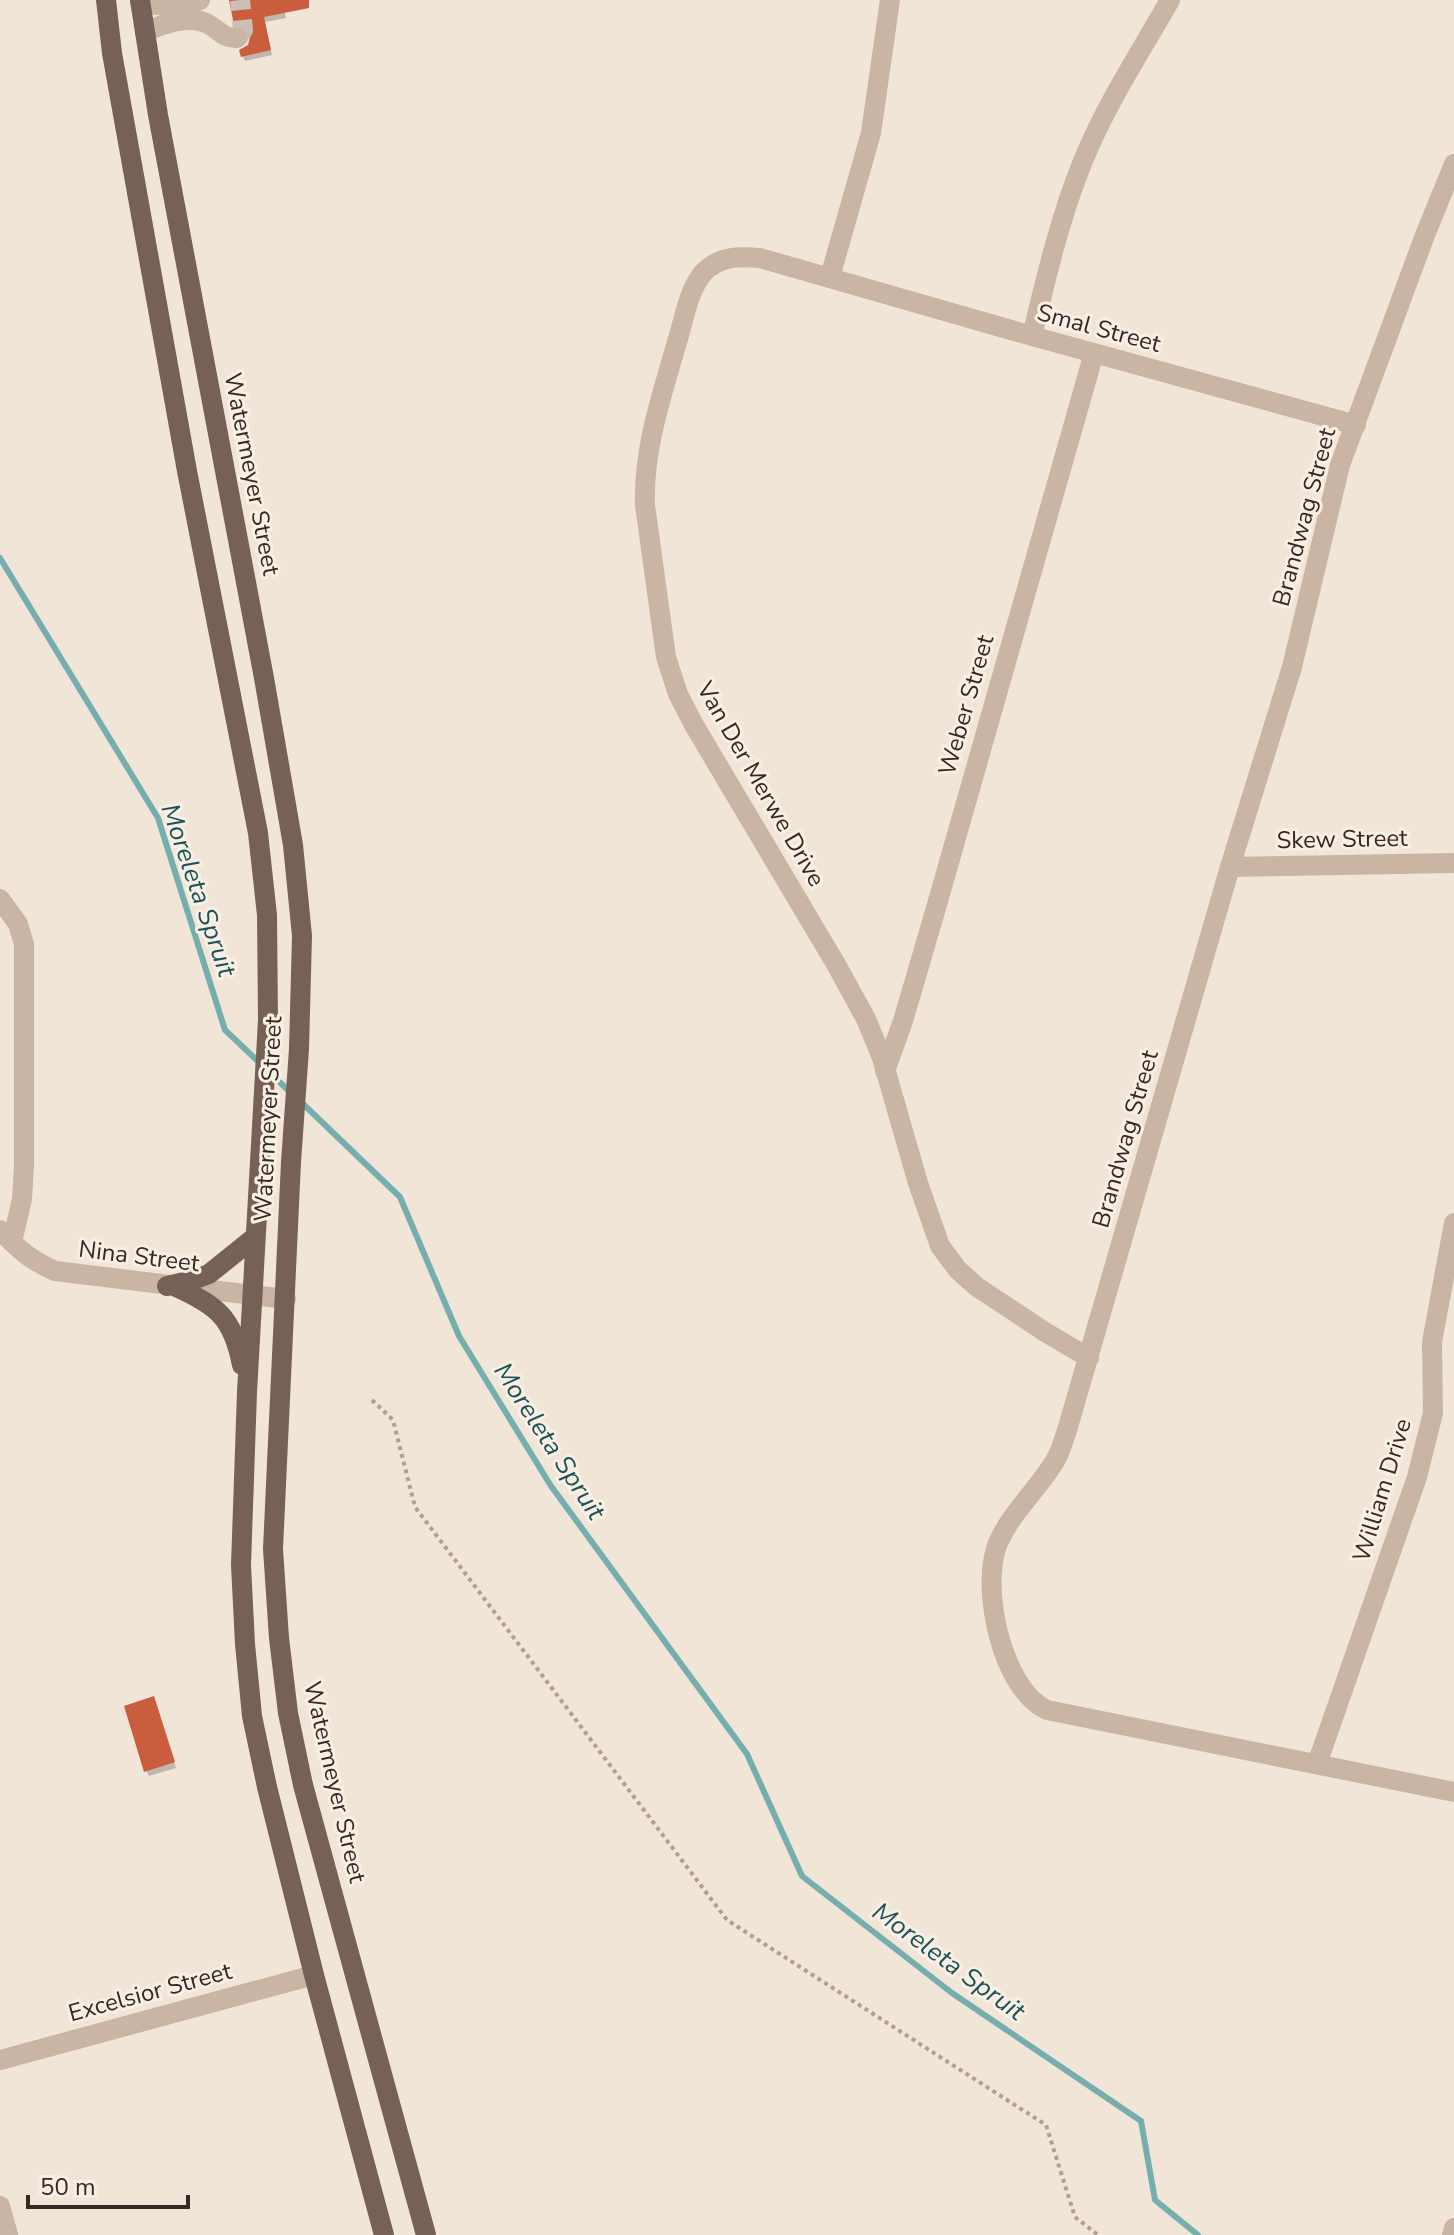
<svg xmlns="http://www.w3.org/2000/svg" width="1454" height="2235" viewBox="0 0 1454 2235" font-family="'Nunito Sans',sans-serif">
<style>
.shadow{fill:#0003}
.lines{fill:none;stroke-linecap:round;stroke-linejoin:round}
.stream{stroke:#76aeaf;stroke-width:6}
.building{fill:#c95d3e}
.minor-tunnel{stroke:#cbc0b3;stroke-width:20;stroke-dasharray:20 10;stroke-linecap:butt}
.path{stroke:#b59e8e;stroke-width:4;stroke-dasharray:4 4;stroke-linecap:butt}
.minor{stroke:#cab4a3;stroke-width:20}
.major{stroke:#776056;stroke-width:20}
.labels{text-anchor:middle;stroke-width:6;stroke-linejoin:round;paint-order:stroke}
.street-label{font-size:24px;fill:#342a25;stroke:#f9efe4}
.water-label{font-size:26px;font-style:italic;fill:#1a5457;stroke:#f9efe4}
</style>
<rect width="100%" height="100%" fill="#f1e5d7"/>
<!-- shadow -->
<path class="shadow" d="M 231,0 L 282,0 L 286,18 L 265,22 L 272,55 L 245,61 L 243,56 L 252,37 L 249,32 L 239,30 L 236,24 Z
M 154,1698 L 176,1768 L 149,1776 L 146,1771 Z"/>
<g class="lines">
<!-- stream -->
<path class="stream" d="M 0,558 L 158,818 L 225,1030 L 261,1064
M 269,1072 L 290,1092
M 301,1102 L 400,1197 L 459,1336 L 551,1486 L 747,1754 L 802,1876 L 952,1993 L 1141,2121 L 1155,2200 L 1198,2235"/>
</g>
<!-- building -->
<path class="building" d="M 229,0 L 309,0 L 309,8 L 264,17 L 271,50 L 241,57 L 239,50 L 248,45 L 250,37 L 244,27 L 234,25 Z
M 154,1696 L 175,1762 L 144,1772 L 124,1706 Z"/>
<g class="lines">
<!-- minor-tunnel -->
<path class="minor-tunnel" d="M 237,38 L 243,30 L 240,0"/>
<!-- path -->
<path class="path" d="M 372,1400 L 393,1420 L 415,1507 L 727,1920 L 1046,2125 L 1075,2217 L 1098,2235"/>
<!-- minor -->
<path class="minor" d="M 140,3 C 160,5 182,10 200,0
M 145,32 C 163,24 189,14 208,24 C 219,30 224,39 237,38
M 1454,164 L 1425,235 L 1340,465 L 1292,667 L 1230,867 L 1068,1427 C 1064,1439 1061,1451 1055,1461 C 1038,1489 1011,1513 998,1543 C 980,1585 1001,1689 1047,1710 L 1454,1792
M 830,277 L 871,133 L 890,0
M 1032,336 C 1046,278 1060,217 1083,161 C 1105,106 1141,51 1170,0
M 1230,867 L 1454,863
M 0,899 L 18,924 L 24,944 L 24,1166 L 22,1199 L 12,1242
M 885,1071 L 903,1021 L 936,908 L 1094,353
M 0,1230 C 18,1249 30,1260 55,1271 L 286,1299
M 1089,1358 L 1045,1332 L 977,1287 L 958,1270 L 940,1246 L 918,1183 L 882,1058 L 866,1019 L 837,966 L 694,725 L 678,694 L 666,657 L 645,505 C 643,449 662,395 677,342 C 684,320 688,291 703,273 C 719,256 739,256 760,258 L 1032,336 L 1356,425
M 1317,1764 L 1417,1477 L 1433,1413 L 1432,1342 L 1454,1223
M 0,2060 L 314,1975
M 0,2206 L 8,2235
M 1452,2235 L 1454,2228"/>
<!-- major -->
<path class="major" d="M 106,0 L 112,53 L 187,471 L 258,833 L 267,915 L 268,1020 L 247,1392 L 241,1565 L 245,1644 L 252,1716 L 267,1787 L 314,1975 L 384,2235
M 140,0 L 158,115 L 264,678 L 293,845 L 302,936 L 299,1049 L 291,1162 L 273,1549 L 279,1638 L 288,1713 L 303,1785 L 426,2235
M 167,1286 L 193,1280 L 209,1274 L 255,1237
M 176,1287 C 218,1306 233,1318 242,1365"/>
</g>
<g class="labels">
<!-- street labels -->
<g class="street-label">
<text transform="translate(1099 328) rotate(15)" y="8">Smal Street</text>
<text transform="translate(252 474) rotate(79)" y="8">Watermeyer Street</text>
<text transform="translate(1304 517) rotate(-75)" y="8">Brandwag Street</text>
<text transform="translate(966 705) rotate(-74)" y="8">Weber Street</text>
<text transform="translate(761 784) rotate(60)" y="8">Van Der Merwe Drive</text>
<text transform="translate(1342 839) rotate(-1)" y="8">Skew Street</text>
<text transform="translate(268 1119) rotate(-87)" y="8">Watermeyer Street</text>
<text transform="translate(1125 1139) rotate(-74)" y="8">Brandwag Street</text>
<text transform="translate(139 1256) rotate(7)" y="8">Nina Street</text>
<text transform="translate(1382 1490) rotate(-73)" y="8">William Drive</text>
<text transform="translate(335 1782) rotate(77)" y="8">Watermeyer Street</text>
<text transform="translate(150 1992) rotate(-15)" y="8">Excelsior Street</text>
</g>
<!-- water labels -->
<g class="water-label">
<text transform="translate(199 890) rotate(71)" y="9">Moreleta Spruit</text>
<text transform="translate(550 1441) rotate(57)" y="9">Moreleta Spruit</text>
<text transform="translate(949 1961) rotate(36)" y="9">Moreleta Spruit</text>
</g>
</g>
<!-- scale -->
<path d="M28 2195v12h160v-12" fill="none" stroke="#342a25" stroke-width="4"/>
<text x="40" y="2195" font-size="24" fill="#342a25" stroke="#f9efe4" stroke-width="6" paint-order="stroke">50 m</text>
</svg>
